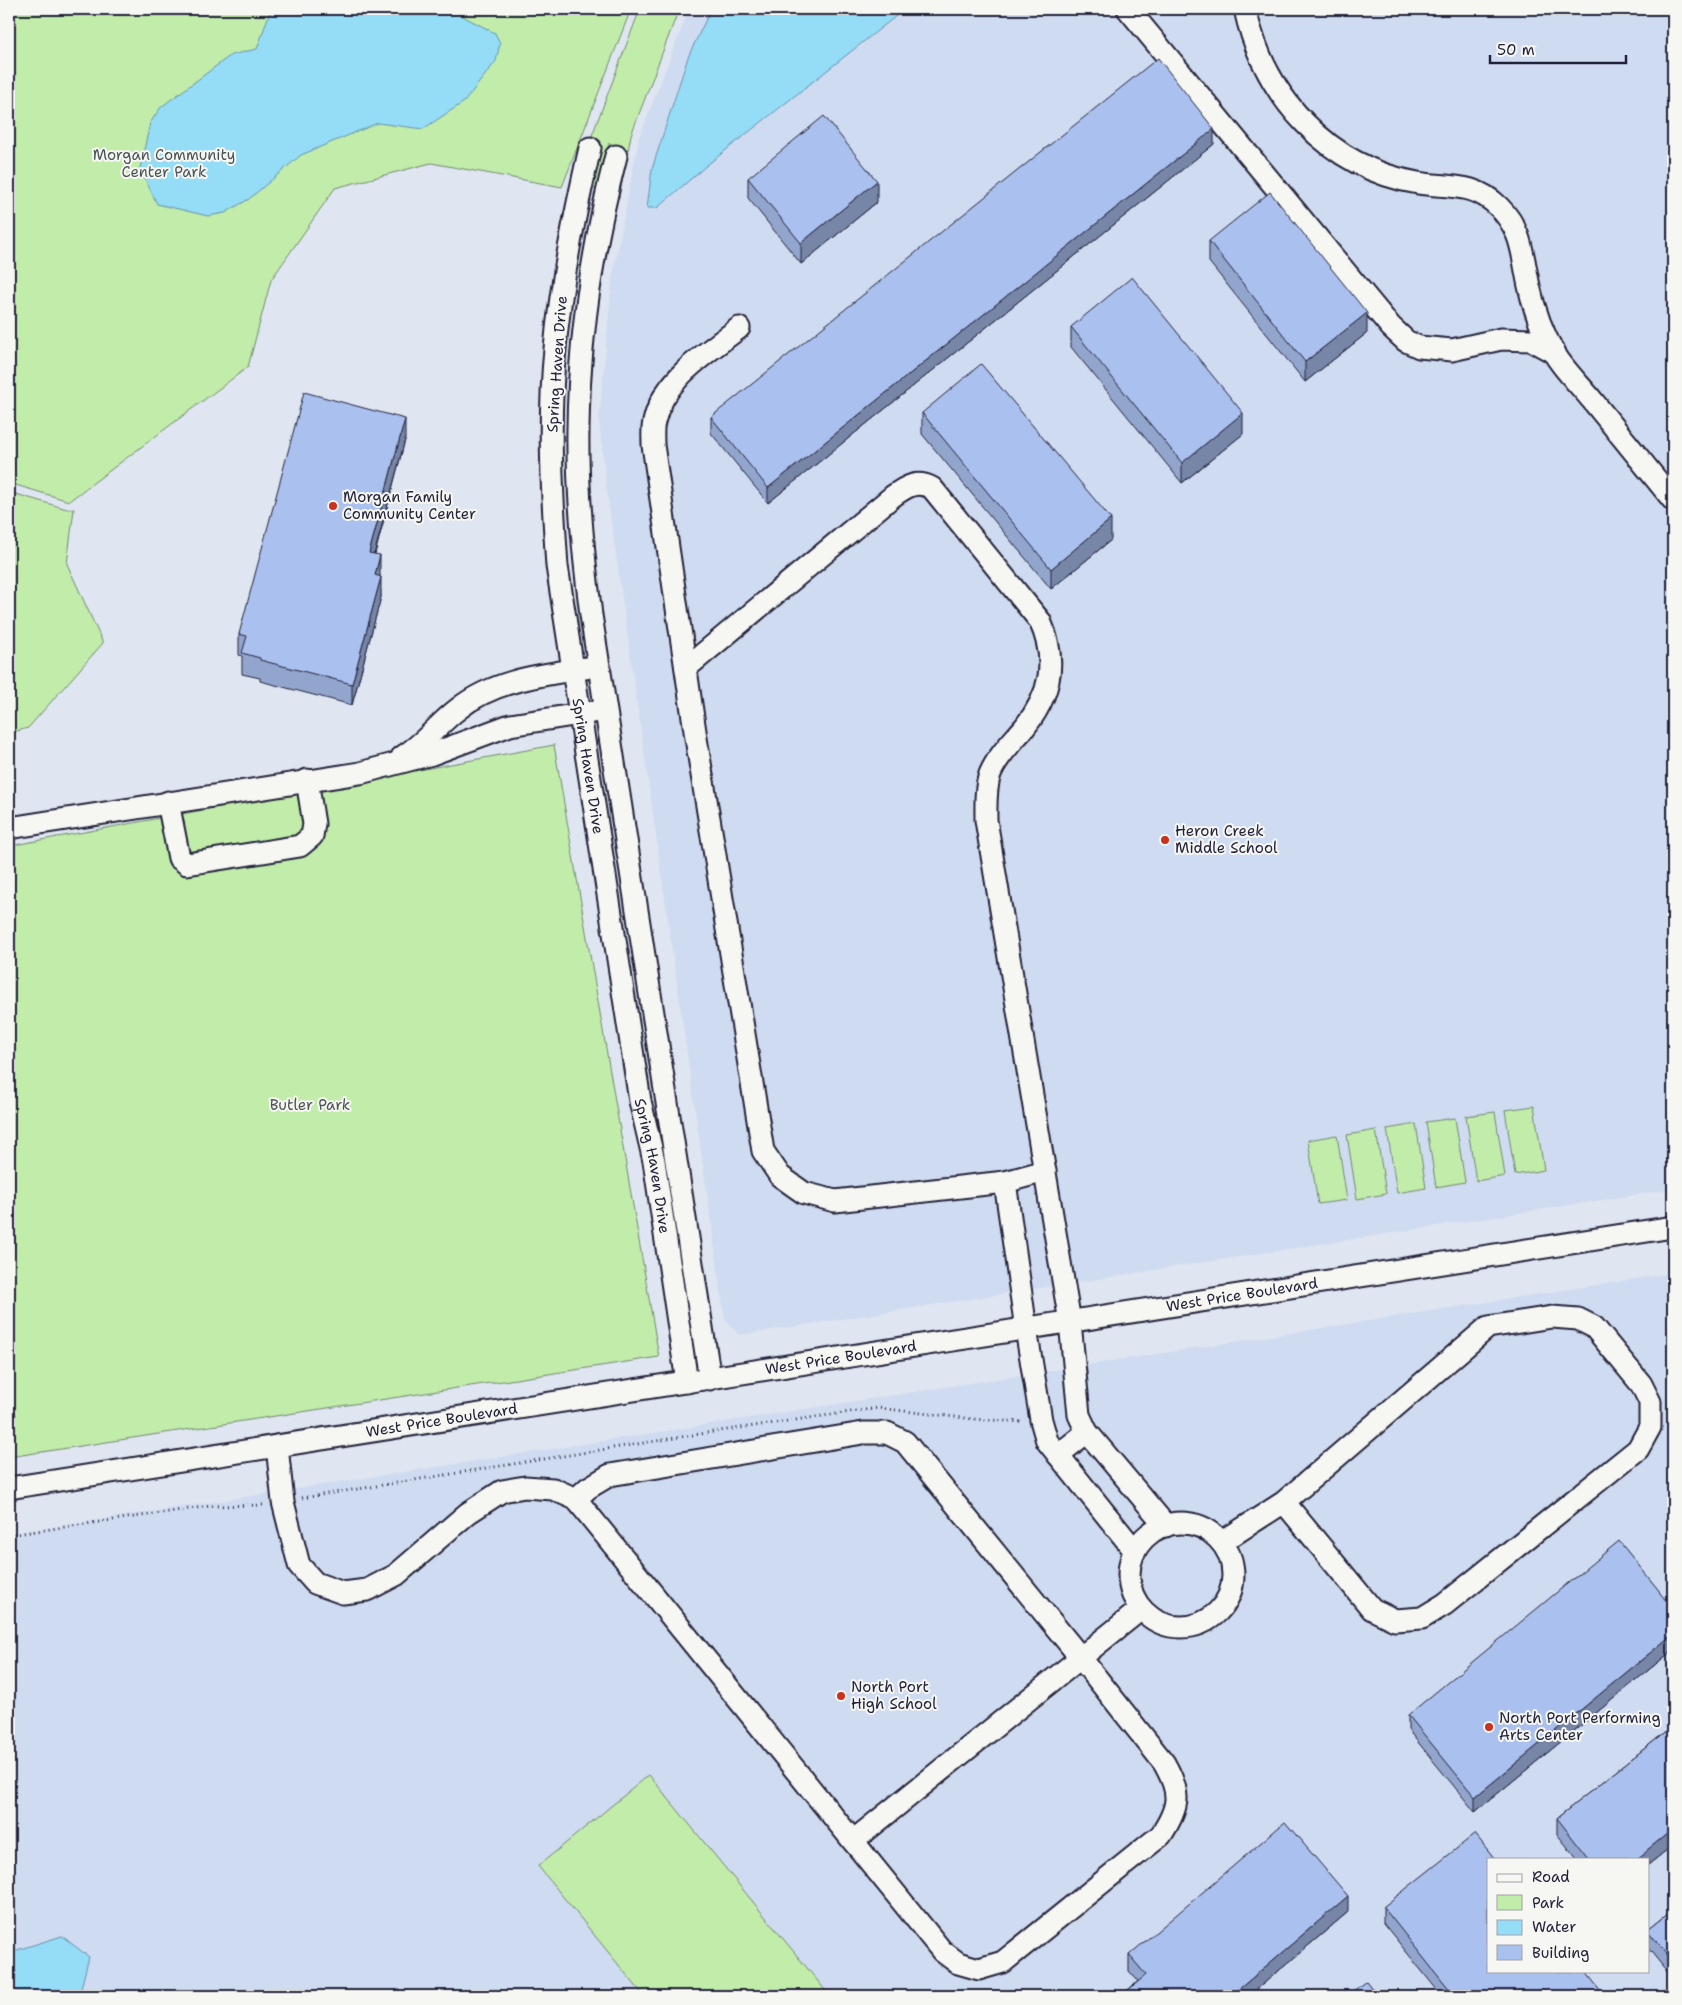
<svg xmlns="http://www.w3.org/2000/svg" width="1682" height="2005" viewBox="0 0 1682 2005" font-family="'Shantell Sans',sans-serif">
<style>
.built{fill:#cfdbf0;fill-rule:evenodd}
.green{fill:#c1eca9;stroke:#728772}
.water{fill:#95dcf7;stroke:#6792ac}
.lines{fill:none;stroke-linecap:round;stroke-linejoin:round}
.minor-casing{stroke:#22223b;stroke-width:25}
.path{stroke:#22223b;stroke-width:3;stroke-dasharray:1 4;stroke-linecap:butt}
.minor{stroke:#f6f6f2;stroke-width:21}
.wall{fill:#92a5cd;stroke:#22223b}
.shaded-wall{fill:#7786a7;stroke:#22223b}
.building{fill:#aac0ee;stroke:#22223b}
.poi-dot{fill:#c8321e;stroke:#f6f6f2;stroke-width:2}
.labels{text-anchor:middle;stroke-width:4;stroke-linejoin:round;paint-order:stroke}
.park-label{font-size:15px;fill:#4a5456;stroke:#f6f6f2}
.street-label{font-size:15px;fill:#22223b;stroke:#f6f6f2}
.poi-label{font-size:15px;fill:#22223b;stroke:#f6f6f2;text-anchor:start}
</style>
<rect width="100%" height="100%" fill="#dfe6f1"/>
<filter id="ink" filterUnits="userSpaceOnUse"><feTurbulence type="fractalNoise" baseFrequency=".02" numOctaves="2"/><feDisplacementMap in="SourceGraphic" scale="10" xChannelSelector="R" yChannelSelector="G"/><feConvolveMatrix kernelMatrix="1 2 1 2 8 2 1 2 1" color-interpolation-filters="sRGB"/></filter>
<g filter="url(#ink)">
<!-- built -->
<path class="built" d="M 689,9 L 1673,9 L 1673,1189 L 740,1335 L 725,1320 L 607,492 L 599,421 L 612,280 L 639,138 Z
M 1673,1273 L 1673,1996 L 9,1996 L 9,1534 ZM 1488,1859 L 1648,1859 L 1648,1971 L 1488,1971 Z"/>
<!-- green -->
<path class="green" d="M 9,9 L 631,9 L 562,187 L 431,163 L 335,188 L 271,280 L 248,367 L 69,501 L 9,483 Z
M 640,9 L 679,9 L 631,135 L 619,198 L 616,197 L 628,149 L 609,143 L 597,190 L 591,187 L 601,141 L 591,138 Z
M 9,492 L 67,509 L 74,509 L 67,564 L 103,643 L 28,728 L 9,733 Z
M 554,745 L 659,1357 L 9,1457 L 9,846 Z
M 1534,1106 L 1544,1170 L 1515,1175 L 1505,1110 Z
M 1495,1112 L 1505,1176 L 1476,1181 L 1466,1116 Z
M 1455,1118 L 1465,1182 L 1436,1187 L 1426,1122 Z
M 1416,1124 L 1426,1188 L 1397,1193 L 1387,1129 Z
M 1376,1130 L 1386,1194 L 1357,1199 L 1347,1135 Z
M 1337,1135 L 1347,1200 L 1318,1204 L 1308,1140 Z
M 649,1775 L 830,1996 L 644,1996 L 538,1866 Z"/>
<!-- water -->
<path class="water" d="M 271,9 L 449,9 L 495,33 L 500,43 L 496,61 L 464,102 L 423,129 L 378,123 L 301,155 L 249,199 L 225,213 L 208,216 L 157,204 L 140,168 L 150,123 L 161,107 L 231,55 L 257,49 Z
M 711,9 L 905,9 L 707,165 L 657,208 L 647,208 L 652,169 L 688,57 Z
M 62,1936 L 89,1957 L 79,1996 L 9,1996 L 9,1949 L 17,1950 Z"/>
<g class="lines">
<!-- minor casing -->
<g class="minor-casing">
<g id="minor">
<path d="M 1128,9 L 1391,327 L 1406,341 L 1419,347 L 1452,350 L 1501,339 L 1531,340 L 1555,353"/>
<path d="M 1245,9 C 1264,96 1328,168 1418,183 C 1449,188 1474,182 1499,207 C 1523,231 1522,255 1529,286 C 1534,309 1542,332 1554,353 C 1564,370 1580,385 1592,400 C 1619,433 1646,467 1673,500"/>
<path id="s1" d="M 590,148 C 575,214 561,281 555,349 C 548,421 552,494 557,566 L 640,1101 L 654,1161 L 687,1382"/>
<path d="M 616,156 C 593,245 579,337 578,429 C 577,491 583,553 591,615 L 710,1379"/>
<path d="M 739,328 C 707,353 663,379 654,422 C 652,429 653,438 653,445 L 696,738 L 763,1151 L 780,1176 L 794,1186 L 804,1193 L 835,1201 L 1005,1182 L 1045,1171"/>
<path d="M 686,668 L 893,496 C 907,486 917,480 932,488 L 1040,621 C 1058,661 1051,695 1024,728 C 1012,742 997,757 990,774 C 985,789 986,805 986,820 L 1070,1322 L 1079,1415 L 1087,1432 L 1166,1526"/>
<path d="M 402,757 C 424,744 438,724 458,709 C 494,680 542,675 586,668"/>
<path d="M 168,802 L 179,858 L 187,864 L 300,846 L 312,836 L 314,824 L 307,780"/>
<path d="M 9,828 L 360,773 L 432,754 L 510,725 L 593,712"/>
<path d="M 1005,1182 L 1026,1329 L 1041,1420 L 1047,1441 L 1135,1551"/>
<path d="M 277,1446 L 283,1502 L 299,1565 L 315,1583 L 343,1593 L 367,1590 L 396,1575 L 468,1513 L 502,1491 L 525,1487 L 553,1489 L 576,1499 L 942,1951 L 958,1963 L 979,1969 L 1003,1962 L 1161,1835 C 1180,1806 1181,1793 1164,1763 L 1080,1657 L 905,1442 L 887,1433 L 863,1433 L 610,1475 L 588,1488 L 576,1499"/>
<path d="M 1058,1455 L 1087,1432"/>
<path id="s2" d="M 9,1488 L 1673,1227"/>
<circle cx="1181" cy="1575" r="52"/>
<path d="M 1222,1542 L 1284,1502 L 1372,1609 L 1395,1620 L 1422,1618 L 1445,1604 L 1638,1449 L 1650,1427 L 1650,1402 L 1641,1384 L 1594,1327 L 1578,1319 L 1552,1317 L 1488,1327 L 1284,1502"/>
<path d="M 853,1841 L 1141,1609"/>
</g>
</g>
<!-- path -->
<path class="path" d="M 302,1498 L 706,1433 L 878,1408 L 973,1419 L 1023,1422
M 9,1535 L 210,1506 L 266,1505"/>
<!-- minor -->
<use href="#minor" class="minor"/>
</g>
<!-- wall -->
<path class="wall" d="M 1214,144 L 768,503 L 711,433 L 711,417 Z
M 748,178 L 877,202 L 801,264 L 748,198 Z
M 1209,241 L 1367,333 L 1305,382 L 1209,262 Z
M 1071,327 L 1243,434 L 1182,483 L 1071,347 Z
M 922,413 L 1111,540 L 1051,589 L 922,434 Z
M 405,440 L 375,554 L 380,577 L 381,597 L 352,705 L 260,681 L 260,678 L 242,674 L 242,656 L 239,655 L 239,634 Z
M 1673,1608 L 1673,1650 L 1475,1812 L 1408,1730 L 1408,1715 Z
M 1673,1726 L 1673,1845 L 1648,1865 L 1648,1859 L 1577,1859 L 1557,1834 L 1557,1818 Z
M 1383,1907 L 1605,1996 L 1442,1996 L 1383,1923 Z
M 1673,1909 L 1673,1979 L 1648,1948 L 1648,1929 Z
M 1348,1912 L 1249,1996 L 1121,1996 L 1138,1981 L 1129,1971 L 1129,1955 Z"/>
<!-- shaded-wall -->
<path class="shaded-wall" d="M 1214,129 L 1214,144 L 768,503 L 768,488 Z
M 877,181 L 877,202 L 801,264 L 801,243 Z
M 1367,313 L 1367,333 L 1305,382 L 1305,362 Z
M 1243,413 L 1243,434 L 1182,483 L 1182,463 Z
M 405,419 L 405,440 L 369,573 L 369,553 Z
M 1111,519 L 1111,540 L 1051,589 L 1051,569 Z
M 380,555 L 380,576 L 375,596 L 375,575 Z
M 381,577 L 381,597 L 352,705 L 352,684 Z
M 1673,1634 L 1673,1650 L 1475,1812 L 1475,1797 Z
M 1673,1829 L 1673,1845 L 1648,1865 L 1648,1859 L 1636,1859 Z
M 1348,1896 L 1348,1912 L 1249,1996 L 1231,1996 Z"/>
<!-- building -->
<path class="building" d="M 1158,58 L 1214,129 L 768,488 L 711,417 Z
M 824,116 L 877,181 L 801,243 L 748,178 Z
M 1270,192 L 1367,313 L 1305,362 L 1209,241 Z
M 1132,277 L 1243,413 L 1182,463 L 1071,327 Z
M 981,364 L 1111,519 L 1051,569 L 922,413 Z
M 304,392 L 405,419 L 369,553 L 380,555 L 375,575 L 381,577 L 352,684 L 260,660 L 260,658 L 242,653 L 247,636 L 239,634 Z
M 1619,1541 L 1673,1608 L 1673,1634 L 1475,1797 L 1408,1715 Z
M 1673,1726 L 1673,1829 L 1636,1859 L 1589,1859 L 1557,1818 Z
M 1285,1822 L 1348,1896 L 1231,1996 L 1121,1996 L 1146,1975 L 1129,1955 Z
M 1475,1834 L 1495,1859 L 1488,1859 L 1488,1971 L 1585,1971 L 1605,1996 L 1454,1996 L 1383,1907 Z
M 1673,1909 L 1673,1964 L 1648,1932 L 1648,1929 Z
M 1366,1981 L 1378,1996 L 1347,1996 Z"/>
</g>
<!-- markers -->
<g class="poi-dot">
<circle cx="333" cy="506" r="5"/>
<circle cx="1165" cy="840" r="5"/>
<circle cx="841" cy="1696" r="5"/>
<circle cx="1489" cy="1727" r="5"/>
</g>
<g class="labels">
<!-- park labels -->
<g class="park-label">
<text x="164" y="160">Morgan Community<tspan x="164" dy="17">Center Park</tspan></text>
<text x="310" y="1110">Butler Park</text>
</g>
<!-- street labels -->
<g class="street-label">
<text transform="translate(557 364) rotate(-86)" y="5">Spring Haven Drive</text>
<text dy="5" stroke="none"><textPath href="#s1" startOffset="624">Spring Haven Drive</textPath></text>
<text dy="5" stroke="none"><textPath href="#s1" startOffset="1029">Spring Haven Drive</textPath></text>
<text dy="5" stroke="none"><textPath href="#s2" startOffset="1248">West Price Boulevard</textPath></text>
<text dy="5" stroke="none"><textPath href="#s2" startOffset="842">West Price Boulevard</textPath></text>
<text dy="5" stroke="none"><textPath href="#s2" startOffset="438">West Price Boulevard</textPath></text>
</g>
<!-- poi labels -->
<g class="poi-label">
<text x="343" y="502">Morgan Family<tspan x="343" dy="17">Community Center</tspan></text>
<text x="1175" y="836">Heron Creek<tspan x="1175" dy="17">Middle School</tspan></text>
<text x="851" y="1692">North Port<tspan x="851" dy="17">High School</tspan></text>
<text x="1499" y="1723">North Port Performing<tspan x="1499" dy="17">Arts Center</tspan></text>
</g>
</g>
<!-- margin -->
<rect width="1682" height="2005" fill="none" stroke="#f6f6f2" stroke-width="30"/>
<rect x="15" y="15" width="1652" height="1975" fill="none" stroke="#22223b" stroke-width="2" filter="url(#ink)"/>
<!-- legend -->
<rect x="1487" y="1858" width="162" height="115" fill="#f6f6f2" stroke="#a1a1a9"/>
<rect x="1497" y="1874" width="25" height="8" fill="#f6f6f2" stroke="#a1a1a9"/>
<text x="1532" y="1882" font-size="15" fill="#22223b">Road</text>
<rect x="1497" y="1895" width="25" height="15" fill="#c1eca9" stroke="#a1a1a9"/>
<text x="1532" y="1908" font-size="15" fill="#22223b">Park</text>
<rect x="1497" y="1920" width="25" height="15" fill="#95dcf7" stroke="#a1a1a9"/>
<text x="1532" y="1932" font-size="15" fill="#22223b">Water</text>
<rect x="1497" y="1945" width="25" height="15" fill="#aac0ee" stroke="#a1a1a9"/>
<text x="1532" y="1958" font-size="15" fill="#22223b">Building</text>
<!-- scale -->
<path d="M1490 55v8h136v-8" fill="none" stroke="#22223b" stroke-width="2.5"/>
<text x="1497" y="55" font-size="15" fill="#22223b" stroke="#f6f6f2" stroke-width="4" paint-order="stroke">50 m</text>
</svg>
